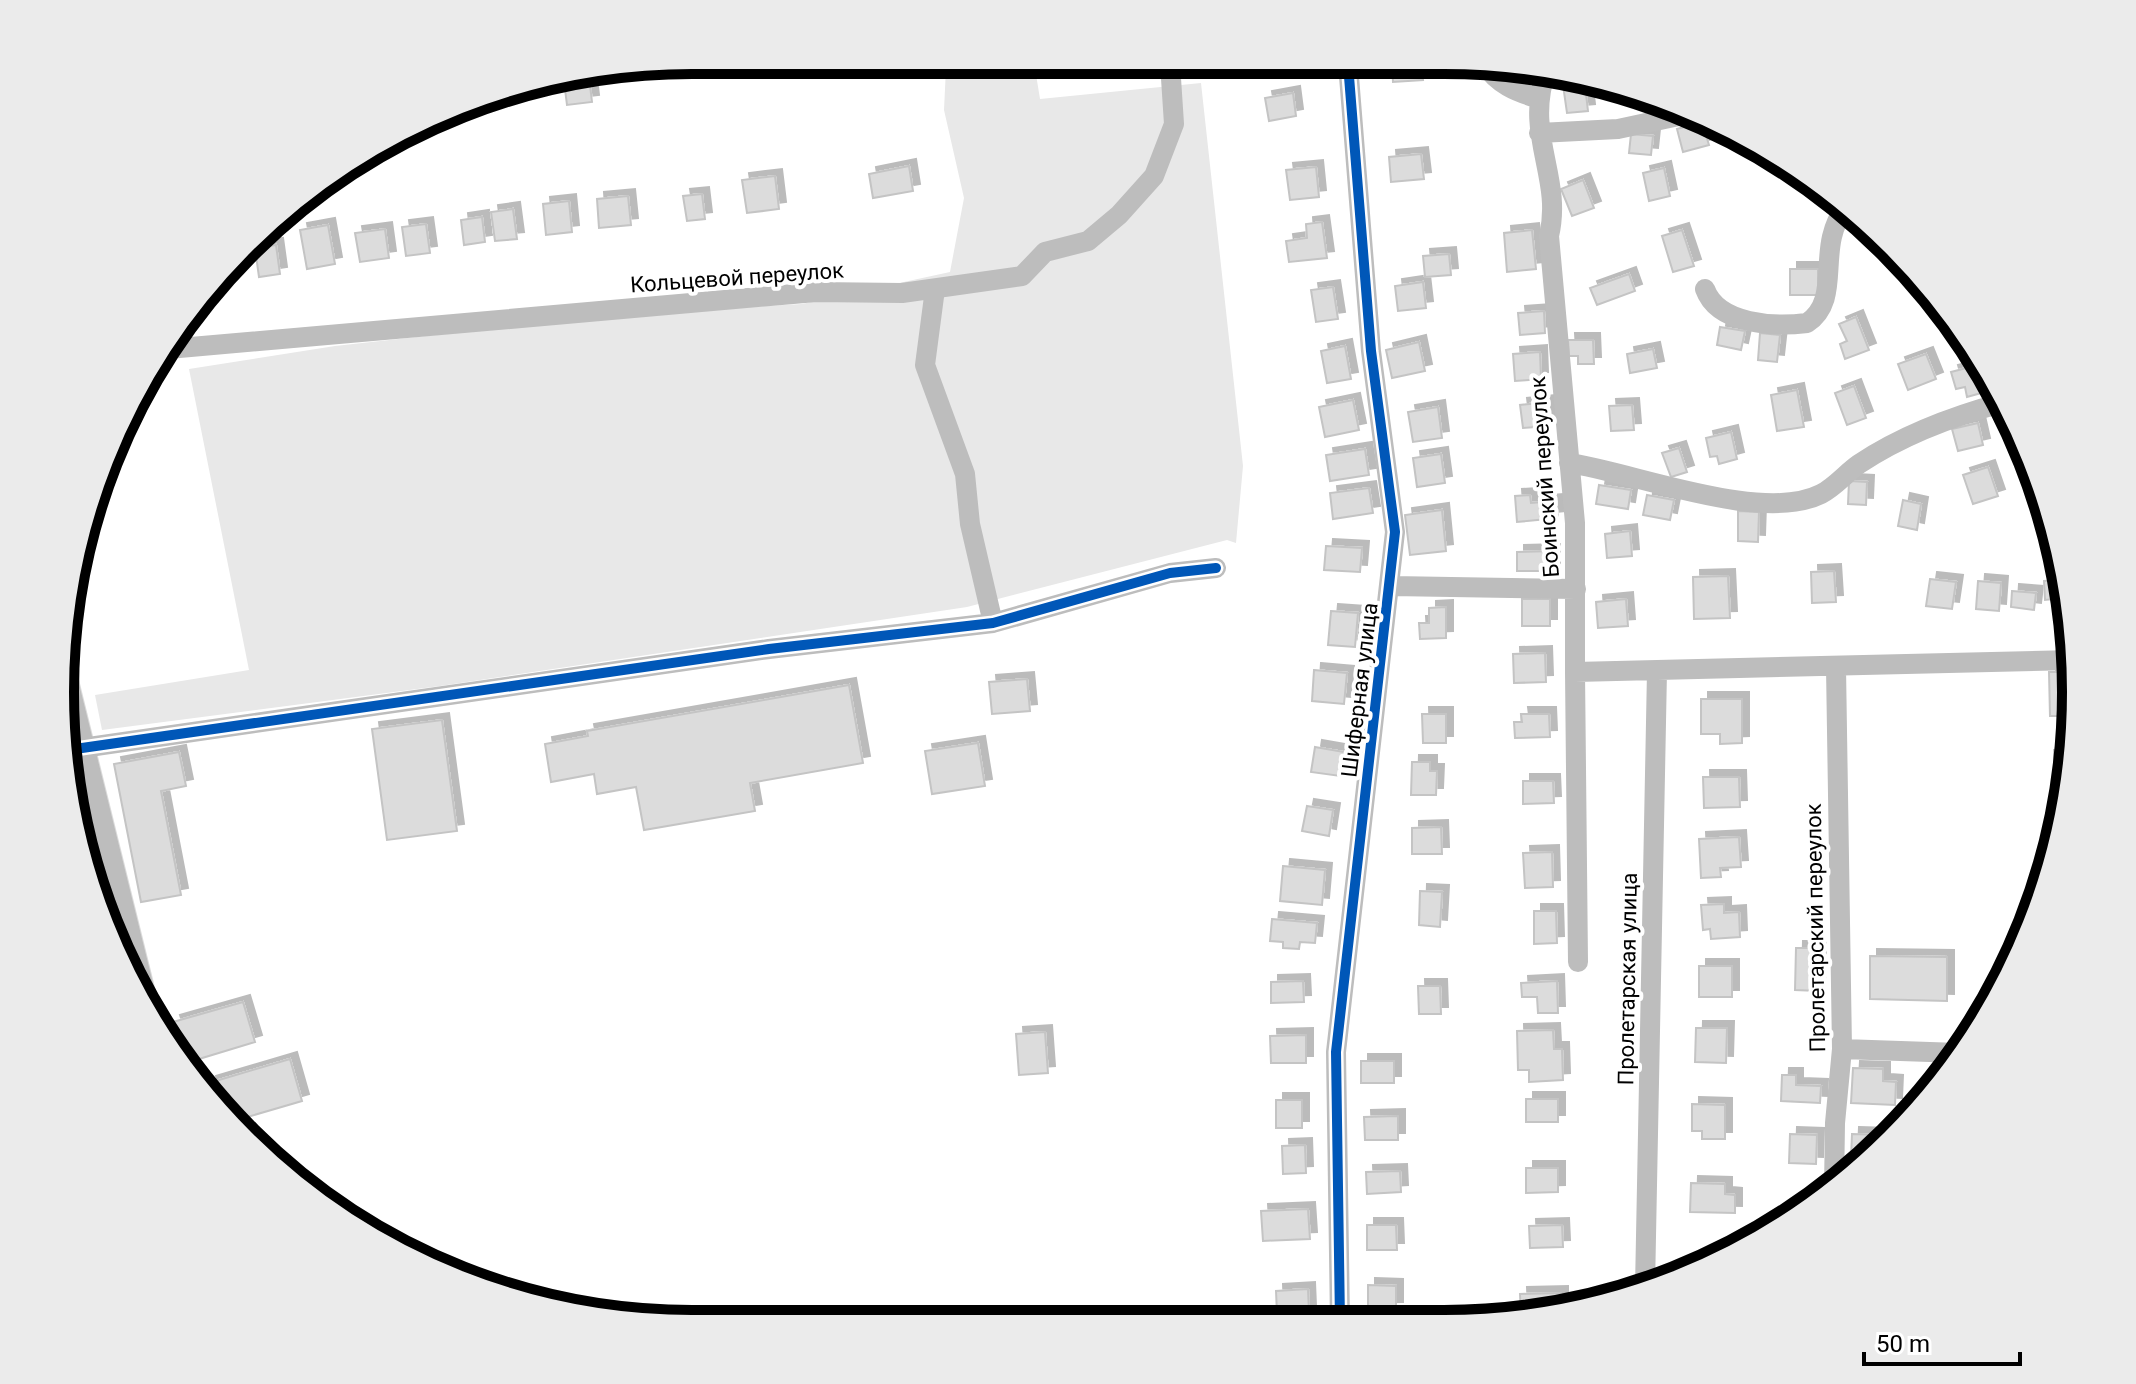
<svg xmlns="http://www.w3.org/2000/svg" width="2136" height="1384" viewBox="0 0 2136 1384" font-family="Roboto,sans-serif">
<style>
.green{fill:#e8e8e8}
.building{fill:#dcdcdc;stroke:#c4c4c4;stroke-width:2;filter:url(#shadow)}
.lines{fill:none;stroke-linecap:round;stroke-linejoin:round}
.major-casing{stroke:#dbdbdb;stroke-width:28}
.minor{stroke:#bdbdbd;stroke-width:20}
.major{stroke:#bdbdbd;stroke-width:26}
.cycleway-casing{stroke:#fff;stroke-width:15}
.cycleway{stroke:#0057b8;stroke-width:10}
.labels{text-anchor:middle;stroke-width:8;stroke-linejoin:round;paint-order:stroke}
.street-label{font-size:22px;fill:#000;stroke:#fff}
.rim{fill:none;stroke:#000;stroke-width:10}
</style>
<defs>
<filter id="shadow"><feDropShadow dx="7" dy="-7" stdDeviation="0" flood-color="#0004"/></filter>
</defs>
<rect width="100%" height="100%" fill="#fff"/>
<!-- green -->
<path class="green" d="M 979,62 L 1034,62 L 1040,99 L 1201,83 L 1243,466 L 1236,543 L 1227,540 L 967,607 L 440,686 L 102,730 L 95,695 L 249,670 L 189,369 L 335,346 L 636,313 L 802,304 L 950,272 L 964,198 L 944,110 L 946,68 Z"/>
<!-- building -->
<path class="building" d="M 1088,63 L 1117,63 L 1119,72 L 1090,76 Z
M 1392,65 L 1421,65 L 1423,80 L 1393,82 Z
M 589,77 L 592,102 L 567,105 L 564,81 Z
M 1583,83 L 1592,85 L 1593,93 L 1586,94 L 1588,111 L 1567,113 L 1563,85 Z
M 1293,93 L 1296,116 L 1269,121 L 1265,98 Z
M 1702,122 L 1709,145 L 1683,152 L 1677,129 Z
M 1631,134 L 1653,136 L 1651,155 L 1629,153 Z
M 1421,154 L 1424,179 L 1391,182 L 1389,157 Z
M 909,166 L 913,191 L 873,198 L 869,174 Z
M 1316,167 L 1319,197 L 1290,200 L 1286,170 Z
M 1664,168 L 1670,196 L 1649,201 L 1643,173 Z
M 775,176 L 779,209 L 747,213 L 742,180 Z
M 1583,180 L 1594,208 L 1572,216 L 1561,189 Z
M 702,194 L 705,219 L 687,221 L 683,196 Z
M 628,196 L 631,225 L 599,228 L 597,199 Z
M 569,201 L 572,232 L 546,235 L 543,204 Z
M 513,209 L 517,239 L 495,241 L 491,212 Z
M 482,217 L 485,242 L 464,245 L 461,220 Z
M 1322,222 L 1327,258 L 1289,262 L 1286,241 L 1307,238 L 1306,224 Z
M 426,224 L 430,253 L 406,256 L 402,227 Z
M 328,225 L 335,264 L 307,269 L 300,230 Z
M 385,229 L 389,258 L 360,262 L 355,233 Z
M 1532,230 L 1536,269 L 1507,272 L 1504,233 Z
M 1682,230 L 1694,266 L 1673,272 L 1662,236 Z
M 276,245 L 280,274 L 259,277 L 255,248 Z
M 1449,254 L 1451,275 L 1425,277 L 1423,256 Z
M 234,266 L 236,278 L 218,282 Z
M 1790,269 L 1818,269 L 1818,295 L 1790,295 Z
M 1629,274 L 1635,291 L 1597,305 L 1590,288 Z
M 1423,282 L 1426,308 L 1398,311 L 1395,286 Z
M 1333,287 L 1338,319 L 1316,322 L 1311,290 Z
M 1544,311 L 1545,333 L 1520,335 L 1518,313 Z
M 1856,317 L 1869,350 L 1845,359 L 1840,344 L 1847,341 L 1839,324 Z
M 1720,327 L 1745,331 L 1741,350 L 1717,345 Z
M 1760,333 L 1780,335 L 1777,362 L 1758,360 Z
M 1568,340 L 1593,340 L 1594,364 L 1578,364 L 1578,356 L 1569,356 Z
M 1419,342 L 1425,371 L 1392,378 L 1386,350 Z
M 1345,346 L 1351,379 L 1327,383 L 1321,351 Z
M 1653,349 L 1657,368 L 1630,373 L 1627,354 Z
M 1540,352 L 1541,379 L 1515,381 L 1513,354 Z
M 1926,354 L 1936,379 L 1908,390 L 1898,364 Z
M 1978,365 L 1985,392 L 1967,397 L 1965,387 L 1956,389 L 1951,372 Z
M 1854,386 L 1866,418 L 1847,425 L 1835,393 Z
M 1797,390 L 1804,427 L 1777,431 L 1771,395 Z
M 1353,400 L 1359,430 L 1325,437 L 1319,407 Z
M 1548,402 L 1550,426 L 1523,428 L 1520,405 Z
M 1632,405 L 1634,430 L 1611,431 L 1609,406 Z
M 1438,407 L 1442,438 L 1413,442 L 1408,412 Z
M 1978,423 L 1983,445 L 1958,451 L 1952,429 Z
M 1731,432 L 1737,459 L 1719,464 L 1717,456 L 1710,457 L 1706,438 Z
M 1679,448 L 1687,472 L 1671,477 L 1662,453 Z
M 1365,449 L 1369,475 L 1330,481 L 1326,455 Z
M 1441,454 L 1445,483 L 1417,487 L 1413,458 Z
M 1988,467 L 1998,496 L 1973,504 L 1963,475 Z
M 1849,481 L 1867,482 L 1866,505 L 1848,504 Z
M 1599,485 L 1631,490 L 1628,509 L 1596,504 Z
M 1369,488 L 1373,513 L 1333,519 L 1330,493 Z
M 1530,495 L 1531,503 L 1556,501 L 1558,518 L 1517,522 L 1515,496 Z
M 1647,495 L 1674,500 L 1670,520 L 1643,515 Z
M 1903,500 L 1921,504 L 1917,530 L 1898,526 Z
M 1442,510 L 1446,551 L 1410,555 L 1405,515 Z
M 1738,511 L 1759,512 L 1758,542 L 1738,541 Z
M 2043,514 L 2049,514 L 2054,527 L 2044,528 Z
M 1630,531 L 1632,556 L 1607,558 L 1605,534 Z
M 2044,536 L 2056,536 L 2059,559 L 2046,560 Z
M 1326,546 L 1362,548 L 1360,572 L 1324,570 Z
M 1553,551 L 1553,571 L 1517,571 L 1517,552 Z
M 1834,571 L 1836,602 L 1812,603 L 1811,572 Z
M 1728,576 L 1730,618 L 1694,619 L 1693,577 Z
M 1930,579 L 1956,582 L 1952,609 L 1926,606 Z
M 2063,580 L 2068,608 L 2054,608 L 2054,599 L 2045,600 L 2044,581 Z
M 1978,581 L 2001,583 L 1999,611 L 1976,609 Z
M 2012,591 L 2036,593 L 2034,610 L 2011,607 Z
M 1522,599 L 1550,599 L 1550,626 L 1522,626 Z
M 1626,599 L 1628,626 L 1598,628 L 1596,602 Z
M 1446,607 L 1446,638 L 1420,639 L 1419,623 L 1429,623 L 1429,608 Z
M 1331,611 L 1358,613 L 1355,647 L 1328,645 Z
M 1545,653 L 1546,682 L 1514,683 L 1513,654 Z
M 1314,670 L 1347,673 L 1344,704 L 1312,701 Z
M 2049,672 L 2074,672 L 2073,716 L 2050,716 Z
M 1027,679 L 1030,711 L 992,714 L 989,682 Z
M 849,685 L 863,763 L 750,783 L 755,811 L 644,830 L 636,787 L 597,794 L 594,774 L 551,782 L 545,744 L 588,736 L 587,731 Z
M 1701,699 L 1742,699 L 1742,743 L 1720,744 L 1720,734 L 1701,734 Z
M 1422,714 L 1446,714 L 1446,743 L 1423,743 Z
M 1521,714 L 1549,714 L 1550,737 L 1515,738 L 1514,722 L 1522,722 Z
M 442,720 L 457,831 L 387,840 L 372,729 Z
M 978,743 L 985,786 L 932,794 L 925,751 Z
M 1315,747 L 1344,752 L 1340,776 L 1311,772 Z
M 2054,750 L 2071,751 L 2069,783 L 2054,783 Z
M 179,752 L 186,786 L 161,791 L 181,895 L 141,902 L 114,764 Z
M 1412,762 L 1430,762 L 1430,771 L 1437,771 L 1436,795 L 1411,795 Z
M 1703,777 L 1739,777 L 1740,807 L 1704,808 Z
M 1523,781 L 1553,781 L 1554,803 L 1523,804 Z
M 1307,806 L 1333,810 L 1329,836 L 1302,831 Z
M 1441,827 L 1442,854 L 1412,854 L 1412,828 Z
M 1739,837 L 1741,867 L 1720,868 L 1721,877 L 1701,878 L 1699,839 Z
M 1552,852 L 1553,887 L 1525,888 L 1523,853 Z
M 1283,866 L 1325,870 L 1322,905 L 1280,901 Z
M 1420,891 L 1442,892 L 1440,927 L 1419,925 Z
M 1724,904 L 1724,913 L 1739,912 L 1740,937 L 1711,939 L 1710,929 L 1703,930 L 1701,905 Z
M 1534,911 L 1556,911 L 1557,943 L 1534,944 Z
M 1272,919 L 1317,923 L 1315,943 L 1300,942 L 1299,949 L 1283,948 L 1283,942 L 1270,941 Z
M 1796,948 L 1819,948 L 1818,991 L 1795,990 Z
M 1870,956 L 1947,957 L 1947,1001 L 1870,999 Z
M 1699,966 L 1732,966 L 1732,997 L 1699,997 Z
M 1303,981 L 1304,1002 L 1271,1003 L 1271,982 Z
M 1557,981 L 1558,1013 L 1538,1013 L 1537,997 L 1522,997 L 1521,983 Z
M 1418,986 L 1440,986 L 1441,1014 L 1419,1014 Z
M 243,1002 L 255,1042 L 189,1062 L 183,1054 L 173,1022 Z
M 1696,1028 L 1727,1028 L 1726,1063 L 1695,1062 Z
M 1553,1030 L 1554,1049 L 1562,1049 L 1563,1080 L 1529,1082 L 1529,1070 L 1518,1070 L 1517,1031 Z
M 1045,1032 L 1048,1073 L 1019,1075 L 1016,1034 Z
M 1306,1035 L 1306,1063 L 1271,1063 L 1270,1036 Z
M 290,1059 L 302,1101 L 237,1120 L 211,1089 L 209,1083 Z
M 1361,1061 L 1394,1061 L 1394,1083 L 1361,1083 Z
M 1853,1068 L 1883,1069 L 1883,1081 L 1896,1082 L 1895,1105 L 1851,1103 Z
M 1782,1075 L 1796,1075 L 1796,1085 L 1821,1086 L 1820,1103 L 1781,1101 Z
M 1526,1099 L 1558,1099 L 1558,1122 L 1526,1122 Z
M 1276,1100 L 1302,1100 L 1302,1128 L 1276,1128 Z
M 1692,1104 L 1725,1105 L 1725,1139 L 1702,1139 L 1702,1131 L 1692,1131 Z
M 1398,1116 L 1398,1140 L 1365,1140 L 1364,1117 Z
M 1790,1134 L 1817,1135 L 1816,1164 L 1789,1163 Z
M 1852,1134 L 1883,1135 L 1883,1143 L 1866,1159 L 1851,1158 Z
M 1305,1145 L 1306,1173 L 1283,1174 L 1282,1146 Z
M 1526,1168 L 1558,1168 L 1558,1192 L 1526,1193 Z
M 1400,1171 L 1401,1192 L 1367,1194 L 1366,1172 Z
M 1691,1183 L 1725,1184 L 1725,1194 L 1735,1195 L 1735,1213 L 1690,1212 Z
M 1785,1207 L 1806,1207 L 1785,1221 Z
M 1308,1209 L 1310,1239 L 1263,1241 L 1261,1211 Z
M 1367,1225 L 1396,1225 L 1397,1250 L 1367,1250 Z
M 1562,1225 L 1563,1247 L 1530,1248 L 1529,1226 Z
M 1688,1262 L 1716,1262 L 1688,1272 Z
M 1368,1285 L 1396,1286 L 1396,1309 L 1368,1309 Z
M 1308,1289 L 1309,1313 L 1277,1314 L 1276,1291 Z
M 1561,1293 L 1561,1310 L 1521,1317 L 1520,1294 Z"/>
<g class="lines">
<!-- major casing -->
<g class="major-casing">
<path id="major" d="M 63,673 L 146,1009"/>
</g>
<!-- minor -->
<path class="minor" d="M 1485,65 C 1497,84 1516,92 1537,98
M 1546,71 C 1524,136 1563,177 1549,236 L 1575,523 L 1575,672 L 2074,660
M 1539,133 L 1618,129 L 1688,114
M 935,289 L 925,365 L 965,474 L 970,524 L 993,623
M 1705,289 C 1718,325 1775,327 1807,323 C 1844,298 1814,247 1846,207
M 168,349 L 816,292 L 902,293 L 1022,276 L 1045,252 L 1088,241 L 1119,215 L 1154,176 L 1174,124 L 1170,63
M 1569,463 C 1632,472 1762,524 1821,494 C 1835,487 1846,473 1859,464 C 1904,434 1953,416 2005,402
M 1392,586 L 1576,589
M 1575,672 L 1578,962
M 82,748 L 769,649 L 993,623 L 1170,573 L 1216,568
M 1842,1049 L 1959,1053
M 1834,1188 L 1835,1123 L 1842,1049 L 1836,667
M 1645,1288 L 1657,671
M 1340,1322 L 1336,1052 L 1395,532 L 1371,351 L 1348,64"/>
<!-- major -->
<use href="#major" class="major"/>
<!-- cycleway casing -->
<g class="cycleway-casing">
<path id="cycleway" d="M 82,748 L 769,649 L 993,623 L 1170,573 L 1216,568
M 1340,1322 L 1336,1052 L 1395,532 L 1371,351 L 1348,64"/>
</g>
<!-- cycleway -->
<use href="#cycleway" class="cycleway"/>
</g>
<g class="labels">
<!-- street labels -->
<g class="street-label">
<text transform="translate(737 277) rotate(-4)" y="8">Кольцевой переулок</text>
<text transform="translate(1544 477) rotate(-94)" y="8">Боинский переулок</text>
<text transform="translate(1359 690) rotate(-83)" y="8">Шиферная улица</text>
<text transform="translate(1815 928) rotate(-91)" y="8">Пролетарский переулок</text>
<text transform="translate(1627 979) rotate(-89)" y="8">Пролетарская улица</text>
</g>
</g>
<!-- crop -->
<path d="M0 0H2136V1384H0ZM692 74H1444A618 618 0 0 1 2062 692V692A618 618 0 0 1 1444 1310H692A618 618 0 0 1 74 692V692A618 618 0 0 1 692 74Z" fill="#ebebeb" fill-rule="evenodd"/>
<path class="rim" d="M692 74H1444A618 618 0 0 1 2062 692V692A618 618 0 0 1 1444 1310H692A618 618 0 0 1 74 692V692A618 618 0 0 1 692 74Z"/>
<!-- scale -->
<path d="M1864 1352v12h156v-12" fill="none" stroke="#000000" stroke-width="4"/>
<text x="1876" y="1352" font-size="24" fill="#000000" stroke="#ffffff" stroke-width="6" paint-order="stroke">50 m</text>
</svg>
